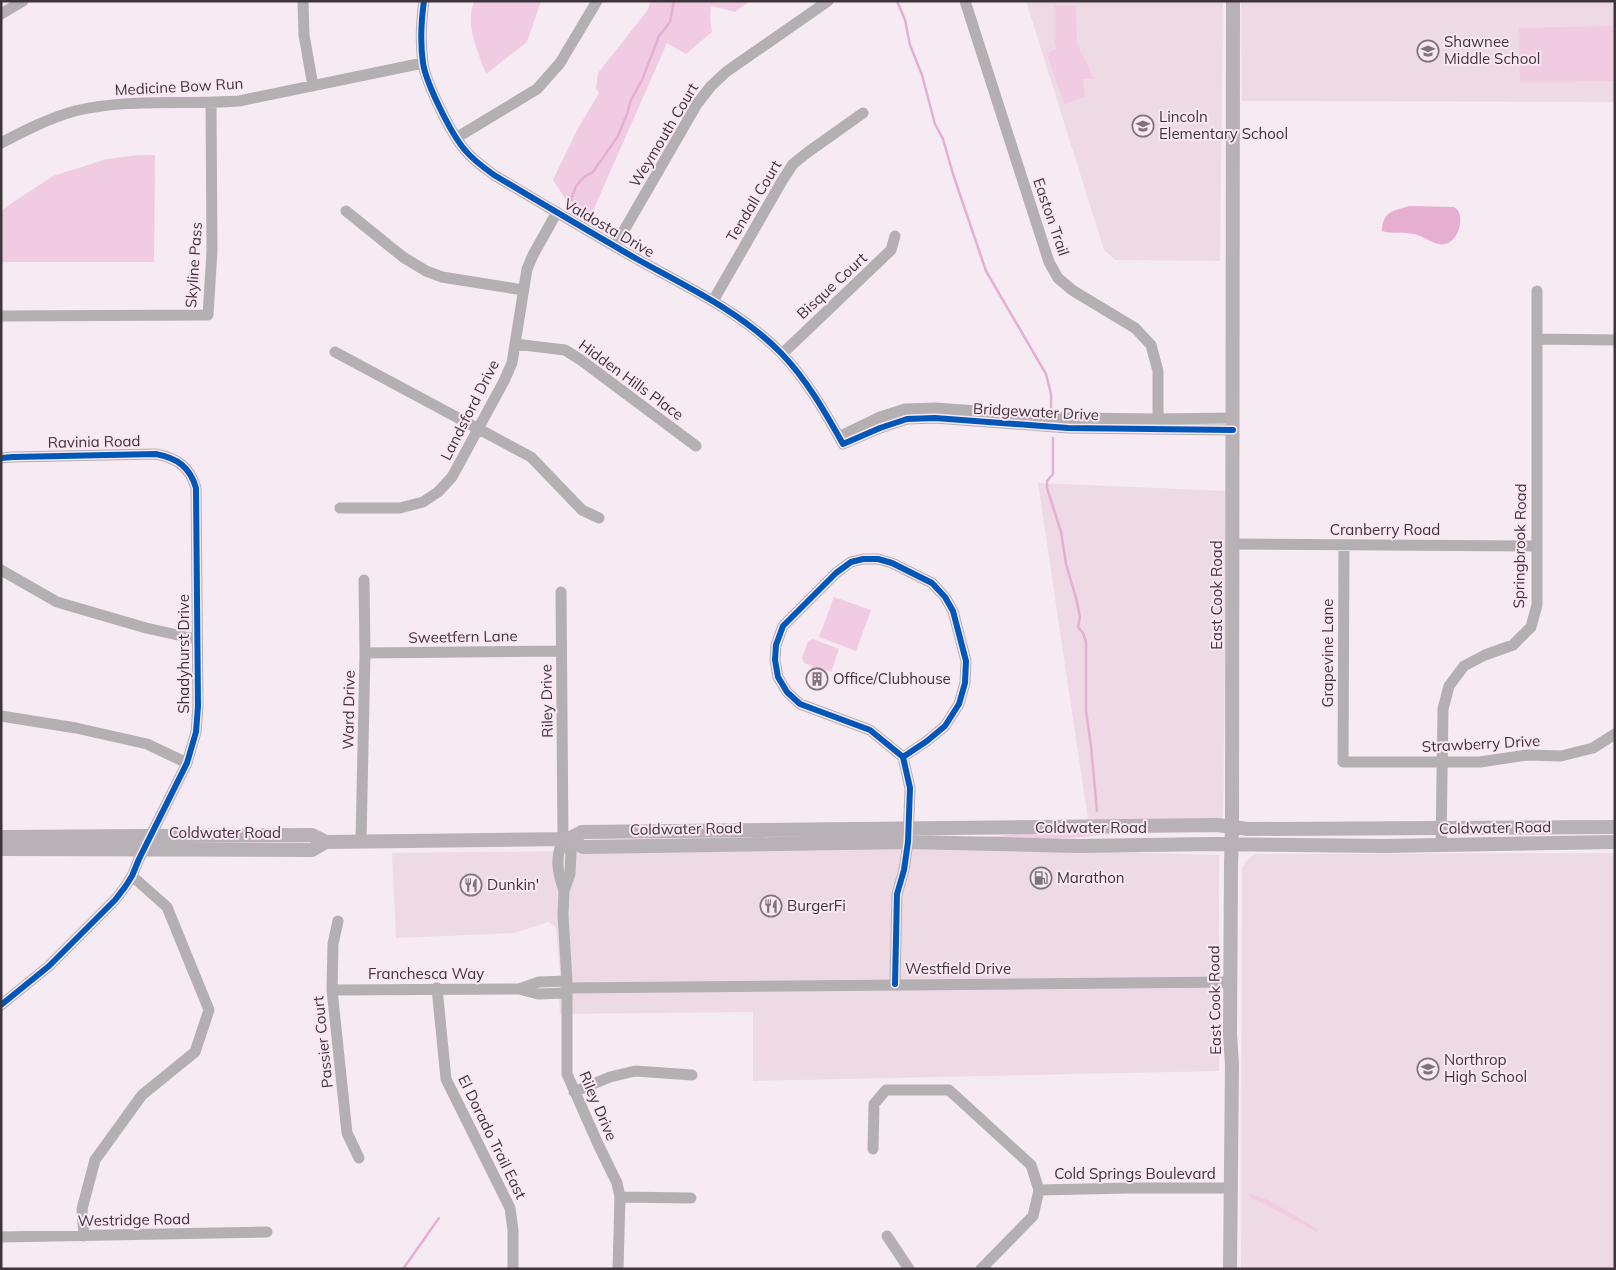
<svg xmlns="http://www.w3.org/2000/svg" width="1616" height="1270" viewBox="0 0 1616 1270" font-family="Mulish,sans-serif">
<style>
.built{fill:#eddae5}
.green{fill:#f0cbe2}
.water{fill:#e6afd2}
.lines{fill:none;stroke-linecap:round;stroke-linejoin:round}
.stream{stroke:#e6afd2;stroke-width:2.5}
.minor{stroke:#b4b0b2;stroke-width:11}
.major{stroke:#b8b1b6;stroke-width:14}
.cycleway-casing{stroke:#fbe7f3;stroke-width:9}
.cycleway{stroke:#0057b8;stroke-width:6}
.labels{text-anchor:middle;stroke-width:4;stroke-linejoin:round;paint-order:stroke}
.poi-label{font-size:15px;fill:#3d353a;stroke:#fbe7f3;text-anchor:start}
.street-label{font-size:15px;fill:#3d353a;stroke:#fbe7f3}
</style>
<rect width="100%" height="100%" fill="#f6ebf2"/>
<!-- built -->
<path class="built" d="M 1026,1 L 1223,1 L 1220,261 L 1115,260 L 1104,250 Z
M 1241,1 L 1615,1 L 1615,102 L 1242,101 Z
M 1038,483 L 1227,491 L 1223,819 L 1088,820 Z
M 919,847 L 1219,855 L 1219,1071 L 753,1081 L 753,1012 L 560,1014 L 559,1001 L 560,974 L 556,927 L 548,922 L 514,933 L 396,938 L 392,853 Z
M 1615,853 L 1615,1269 L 1241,1269 L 1242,868 L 1246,861 L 1254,854 Z"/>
<!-- green -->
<path class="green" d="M 475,1 L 541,1 L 527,42 L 486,74 C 479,54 463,21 475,1 Z
M 651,1 L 750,1 L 735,12 L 711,6 L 710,18 L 712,32 L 686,54 L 667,43 L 591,215 L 568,203 L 553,180 L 577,130 L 599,93 L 596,88 L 598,73 L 647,11 Z
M 1055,5 L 1076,5 L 1077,44 L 1094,79 L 1083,79 L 1085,96 L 1065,105 L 1048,58 L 1049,52 L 1057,49 L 1055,44 Z
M 1615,26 L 1615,81 L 1520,82 L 1519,28 Z
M 139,155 L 155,155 L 154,262 L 1,262 L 1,211 L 12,203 L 53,176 L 107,159 Z
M 834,597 L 871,610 L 856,651 L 819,637 Z
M 813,639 L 839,649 L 831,672 L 820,668 L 818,672 L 811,669 L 812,666 L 804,663 L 802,658 L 808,641 Z
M 1142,831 L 1072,838 L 971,838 L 971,837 L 999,836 L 1031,832 Z
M 1249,1194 C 1274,1199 1296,1217 1318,1230 L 1317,1232 L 1249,1196 Z"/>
<!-- water -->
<path class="water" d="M 1409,206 L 1454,207 C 1460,211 1461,217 1460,224 C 1459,231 1456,237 1451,241 C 1439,251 1426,236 1414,234 C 1403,232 1392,234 1382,231 C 1383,211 1393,211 1409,206 Z"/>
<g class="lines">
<!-- stream -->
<path class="stream" d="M 897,1 L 905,20 L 910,45 L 922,75 L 935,124 L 943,139 L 953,174 L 986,271 L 1046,374 L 1051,394 L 1051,409
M 571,200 L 576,186 L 584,177 L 593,172 L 618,136 L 627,114 L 631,100 L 642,80 L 659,36 L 670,22 L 674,1
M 1053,438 L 1053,474 L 1047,481 L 1047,488 L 1061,532 L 1066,564 L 1076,598 L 1080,617 L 1078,627 L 1083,633 L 1086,642 L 1086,711 L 1091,746 L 1097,811
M 403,1269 L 439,1218"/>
<!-- minor -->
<path class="minor" d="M 303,1 L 304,35 L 313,86
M 424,1 C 421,22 420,42 423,63 C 426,83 451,134 465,150 C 473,160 483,167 494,175 C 541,203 588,231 635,258 C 685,286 740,311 781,353 C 807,380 825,412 843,444 L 880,428 L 907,419 L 935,418 L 1068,428 L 1233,430
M 965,1 L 1049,262 L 1058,278 L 1072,290 L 1135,328 L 1151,345 L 1158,371 L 1158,429
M 1,14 L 23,1
M 456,138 L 537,89 L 560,63 L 597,1
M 1,143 C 24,131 49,118 75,111 C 128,98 185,105 239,101 L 423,63
M 346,211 L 403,257 L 426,271 L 442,277 L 523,290
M 615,246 L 697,104 L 711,86 L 726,72 L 828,1
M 713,301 L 782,181 L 793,164 L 808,152 L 863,113
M 1,316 L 208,315 L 212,251 L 211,103
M 1537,339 L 1615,340
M 515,344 L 565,350 L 581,360 L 696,446
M 335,352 L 531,457 L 582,510 L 599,518
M 782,354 L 891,250 L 895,236
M 839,437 L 880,417 L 905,409 L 936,408 L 1070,418 L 1158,419 L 1233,418
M 1,458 L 13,457 L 156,454 C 177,458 190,467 196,488 L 198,706 L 196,732 L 187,763 L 139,859 L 132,876 L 125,887 L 115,900 L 49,966 L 1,1005
M 340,508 L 400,508 L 423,502 L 438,492 L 452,477 L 504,381 L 512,363 L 527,269 L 533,255 L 557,212
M 1233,544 L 1536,546
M 1344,545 L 1343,762 L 1480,762 L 1527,755 L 1561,756 L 1593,748 L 1615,734
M 1,570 L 57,602 L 146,628 L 196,639
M 561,592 L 563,839 C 555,859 557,870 564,891
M 365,653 L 561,651
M 1,716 L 76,728 L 147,744 L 187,763
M 563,839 L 571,852 L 570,874 L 564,891 L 563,915 L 567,981 L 567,1074 L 598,1144 L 617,1183 L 620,1197 L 618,1269
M 361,841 L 365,653 L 364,580
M 1441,845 L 1443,709 L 1449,686 L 1464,666 L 1485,655 L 1513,645 L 1531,627 L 1537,605 L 1537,291
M 338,921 L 333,944 L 332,990 L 347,1133 L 359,1158
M 895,984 L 897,894 L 904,870 L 908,842 L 910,788 L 903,757 L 870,730 L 800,704 L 787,692 L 778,677 L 775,660 L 776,645 L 783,626 L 836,573 L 851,562 L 863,559 L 878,559 L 892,563 L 932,583 L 945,597 L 953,611 L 966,661 L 965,683 L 959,704 L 945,726 L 927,741 L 903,757
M 437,988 L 446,1079 L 510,1208 L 513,1230 L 513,1269
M 566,988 L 1230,982
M 519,989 L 539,982 L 567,981
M 332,990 L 519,989 L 538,994 L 566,993
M 574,1092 L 610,1077 L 635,1071 L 692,1075
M 873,1149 L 874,1104 L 886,1090 L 949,1090 L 1031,1165 L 1039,1190 L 1033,1216 L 981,1269
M 1039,1190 L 1129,1188 L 1231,1188
M 620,1197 L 691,1198
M 84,1236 L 82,1209 L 95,1160 L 142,1095 L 195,1052 L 209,1010 L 167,907 L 132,876
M 887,1236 L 909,1269
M 1,1237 L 267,1232"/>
<!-- major -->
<path class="major" d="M 1,837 L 312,835 L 326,842 L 569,839 L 582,832 L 1217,825 L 1248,829 L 1615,827
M 569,839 L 583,847 L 908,842 L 1078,846 L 1214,844 L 1384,846 L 1615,842
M 1,849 L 312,850 L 326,842
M 1230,1269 L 1232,1065 L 1230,1034 L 1231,865 L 1232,827 L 1233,1"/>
<!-- cycleway casing -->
<g class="cycleway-casing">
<path id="cycleway" d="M 424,1 C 421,22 420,42 423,63 C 426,83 451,134 465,150 C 473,160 483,167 494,175 C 541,203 588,231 635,258 C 685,286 740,311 781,353 C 807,380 825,412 843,444 L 880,428 L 907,419 L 935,418 L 1068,428 L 1233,430
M 1,458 L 13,457 L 156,454 C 177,458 190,467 196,488 L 198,706 L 196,732 L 187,763 L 139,859 L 132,876 L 125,887 L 115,900 L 49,966 L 1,1005
M 895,984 L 897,894 L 904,870 L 908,842 L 910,788 L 903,757 L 870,730 L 800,704 L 787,692 L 778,677 L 775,660 L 776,645 L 783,626 L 836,573 L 851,562 L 863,559 L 878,559 L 892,563 L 932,583 L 945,597 L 953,611 L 966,661 L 965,683 L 959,704 L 945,726 L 927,741 L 903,757"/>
</g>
<!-- cycleway -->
<use href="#cycleway" class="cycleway"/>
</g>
<!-- icons -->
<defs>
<g id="school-ring" transform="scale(1.125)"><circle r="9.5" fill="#fbe7f3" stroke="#7e757a" stroke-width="1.5"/><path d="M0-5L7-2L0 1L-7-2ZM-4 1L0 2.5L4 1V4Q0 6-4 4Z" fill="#7e757a"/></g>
<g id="building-ring" transform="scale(1.125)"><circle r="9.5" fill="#fbe7f3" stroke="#7e757a" stroke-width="1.5"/><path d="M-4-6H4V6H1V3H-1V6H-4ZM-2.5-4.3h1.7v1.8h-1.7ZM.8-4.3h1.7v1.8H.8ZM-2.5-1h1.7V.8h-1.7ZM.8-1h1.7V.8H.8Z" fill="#7e757a"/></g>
<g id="fuel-ring" transform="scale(1.125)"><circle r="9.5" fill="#fbe7f3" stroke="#7e757a" stroke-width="1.5"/><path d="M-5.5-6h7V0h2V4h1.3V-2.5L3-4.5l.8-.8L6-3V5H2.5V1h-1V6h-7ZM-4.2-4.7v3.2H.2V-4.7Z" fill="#7e757a"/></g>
<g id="restaurant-ring" transform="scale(1.125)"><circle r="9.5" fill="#fbe7f3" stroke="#7e757a" stroke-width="1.5"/><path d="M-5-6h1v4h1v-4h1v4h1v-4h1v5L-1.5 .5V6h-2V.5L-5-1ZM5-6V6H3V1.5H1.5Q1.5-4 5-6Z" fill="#7e757a"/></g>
</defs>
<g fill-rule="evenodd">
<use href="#school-ring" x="1428" y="51"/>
<use href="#school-ring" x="1143" y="126"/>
<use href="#building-ring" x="817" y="679"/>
<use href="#fuel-ring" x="1041" y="878"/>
<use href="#restaurant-ring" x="471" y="885"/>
<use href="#restaurant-ring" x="771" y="906"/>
<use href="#school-ring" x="1428" y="1069"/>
</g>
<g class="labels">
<!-- poi labels -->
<g class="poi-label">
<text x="1444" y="47">Shawnee<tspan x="1444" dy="17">Middle School</tspan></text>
<text x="1159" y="122">Lincoln<tspan x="1159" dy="17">Elementary School</tspan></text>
<text x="833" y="684">Office/Clubhouse</text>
<text x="1057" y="883">Marathon</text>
<text x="487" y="890">Dunkin'</text>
<text x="787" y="911">BurgerFi</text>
<text x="1444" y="1065">Northrop<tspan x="1444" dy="17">High School</tspan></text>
</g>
<!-- street labels -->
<g class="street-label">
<text transform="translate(179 87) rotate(-3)" y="5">Medicine Bow Run</text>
<text transform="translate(664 135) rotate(-59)" y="5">Weymouth Court</text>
<text transform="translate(754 201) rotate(-59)" y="5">Tendall Court</text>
<text transform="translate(1051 217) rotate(71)" y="5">Easton Trail</text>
<text transform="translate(609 228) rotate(30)" y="5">Valdosta Drive</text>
<text transform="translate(194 265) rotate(-86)" y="5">Skyline Pass</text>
<text transform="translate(832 286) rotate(-43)" y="5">Bisque Court</text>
<text transform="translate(631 380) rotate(36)" y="5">Hidden Hills Place</text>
<text transform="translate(470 410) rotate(-63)" y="5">Landsford Drive</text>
<text transform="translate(1036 412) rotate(3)" y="5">Bridgewater Drive</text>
<text transform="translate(94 442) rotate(-1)" y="5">Ravinia Road</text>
<text x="1385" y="535">Cranberry Road</text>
<text transform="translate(1520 546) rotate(-89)" y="5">Springbrook Road</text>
<text transform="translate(1217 595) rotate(-90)" y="5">East Cook Road</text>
<text transform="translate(463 637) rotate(-1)" y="5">Sweetfern Lane</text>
<text transform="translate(1328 653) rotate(-90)" y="5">Grapevine Lane</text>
<text transform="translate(184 654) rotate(-90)" y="5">Shadyhurst Drive</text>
<text transform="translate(547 701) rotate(-91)" y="5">Riley Drive</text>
<text transform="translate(349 710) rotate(-89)" y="5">Ward Drive</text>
<text transform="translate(1481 744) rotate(-3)" y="5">Strawberry Drive</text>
<text x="1091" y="833">Coldwater Road</text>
<text transform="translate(1495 828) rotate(-1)" y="5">Coldwater Road</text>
<text transform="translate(686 829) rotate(-1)" y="5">Coldwater Road</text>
<text x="225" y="838">Coldwater Road</text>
<text x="958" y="974">Westfield Drive</text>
<text x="426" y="979">Franchesca Way</text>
<text transform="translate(1215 1000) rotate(-91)" y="5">East Cook Road</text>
<text transform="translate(323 1042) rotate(-96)" y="5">Passier Court</text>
<text transform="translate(598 1106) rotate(67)" y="5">Riley Drive</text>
<text transform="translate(492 1137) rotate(64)" y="5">El Dorado Trail East</text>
<text x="1135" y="1179">Cold Springs Boulevard</text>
<text transform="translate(134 1220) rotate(-1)" y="5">Westridge Road</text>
</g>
</g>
<!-- border -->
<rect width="1616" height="1270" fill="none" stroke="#3d353a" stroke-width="5"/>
</svg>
